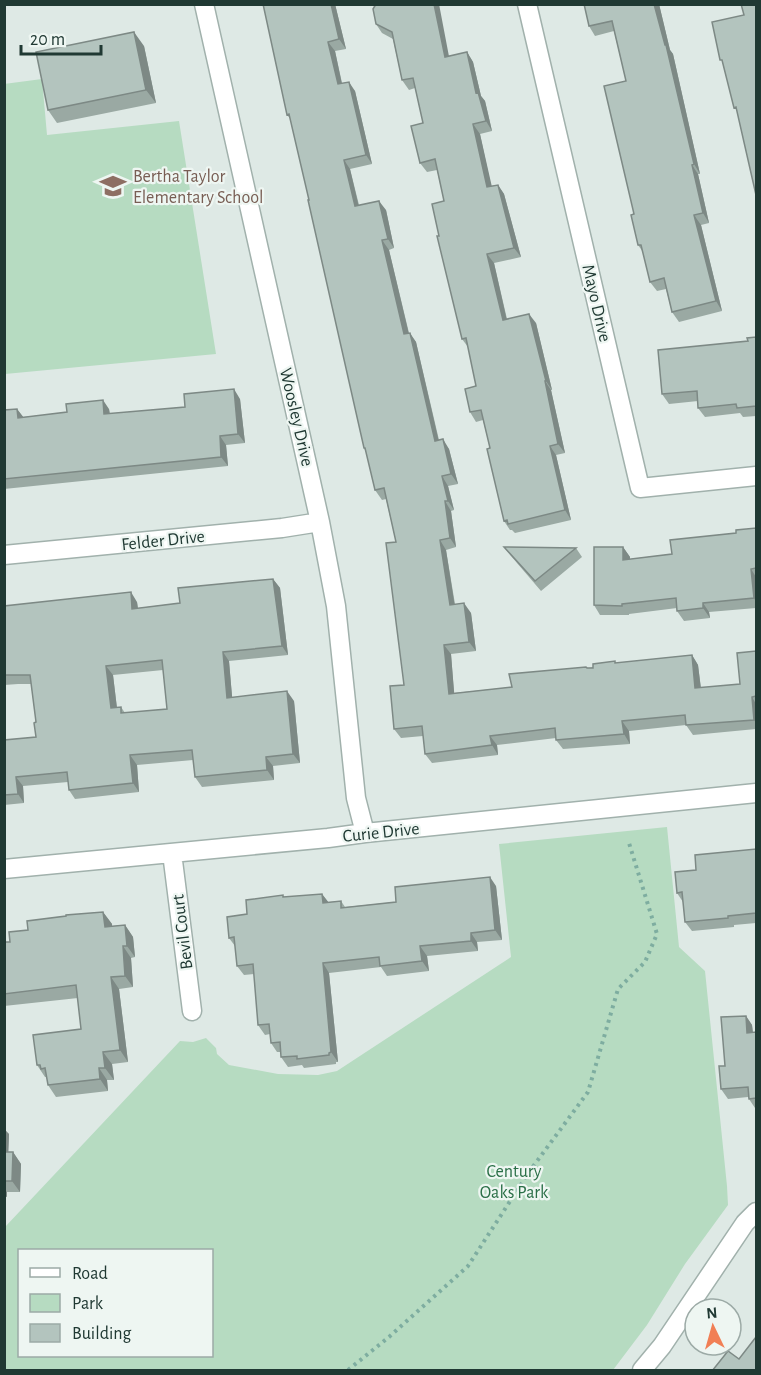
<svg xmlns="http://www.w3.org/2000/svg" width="761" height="1375" viewBox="0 0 761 1375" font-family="'Alegreya Sans',sans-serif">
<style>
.green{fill:#b6dbc1;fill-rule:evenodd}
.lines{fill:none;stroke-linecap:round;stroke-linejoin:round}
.street-casing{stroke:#a1b1ac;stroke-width:21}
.path{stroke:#7eada0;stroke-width:4;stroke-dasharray:3 4.5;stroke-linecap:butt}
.street{stroke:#fff;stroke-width:18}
.wall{fill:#9aa9a3;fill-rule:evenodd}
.shaded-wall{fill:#7d8985}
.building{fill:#b3c4be;stroke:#7d8985;stroke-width:1.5;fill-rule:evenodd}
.labels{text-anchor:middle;stroke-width:4.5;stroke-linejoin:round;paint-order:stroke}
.education-label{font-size:18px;fill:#785e54;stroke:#eef6f2;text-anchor:start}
.street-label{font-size:18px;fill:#203933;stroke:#eef6f2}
.park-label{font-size:18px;fill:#2a6f47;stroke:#eef6f2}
</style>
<rect width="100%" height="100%" fill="#dee9e5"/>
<!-- green -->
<path class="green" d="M 42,79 L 47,135 L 179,121 L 216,354 L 5,374 L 4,84 Z
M 667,827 L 679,947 L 705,971 L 727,1186 L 728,1205 L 685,1264 L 647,1325 L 613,1370 L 5,1370 L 5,1227 L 180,1041 L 193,1042 L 206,1038 L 216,1048 L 217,1054 L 229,1065 L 278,1074 L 318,1075 L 337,1071 L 511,957 L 499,844 ZM 20,1250 L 212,1250 L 212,1356 L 20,1356 Z"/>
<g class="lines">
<!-- street casing -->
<g class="street-casing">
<path id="street" d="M 204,4 L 320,522 L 336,606 L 356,798 L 365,833
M 527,4 L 640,488 L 756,476
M 4,555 L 282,528 L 320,522
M 172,853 L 192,1011
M 4,869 L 328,838 L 365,833 L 756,793
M 642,1370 L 662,1346 L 745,1223 L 756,1212"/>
</g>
<!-- path -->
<path class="path" d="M 348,1370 L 389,1337 L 468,1266 L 529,1172 L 588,1092 L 618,989 L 645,962 L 657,934 L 629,843"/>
<!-- street -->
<use href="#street" class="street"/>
</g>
<!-- wall -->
<path class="wall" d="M 335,4 L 346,49 L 335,51 L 342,83 L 355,91 L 372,164 L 350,169 L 359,205 L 386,210 L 394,248 L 389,250 L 409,333 L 416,342 L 439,440 L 449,449 L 458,484 L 448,486 L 454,510 L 451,511 L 456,547 L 446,550 L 455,604 L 471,613 L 476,651 L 451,654 L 454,693 L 512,687 L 586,667 L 588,668 L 616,663 L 692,655 L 698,665 L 701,688 L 740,684 L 756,651 L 756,729 L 693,735 L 686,725 L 629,731 L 630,744 L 563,749 L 556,740 L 556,738 L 497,745 L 498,755 L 432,763 L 425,754 L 423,736 L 401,738 L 394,729 L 404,685 L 396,542 L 386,499 L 382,500 L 375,490 L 366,452 L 364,448 L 309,200 L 290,118 L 287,115 Z
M 584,4 L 659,4 L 670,50 L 673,54 L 700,174 L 698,174 L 709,223 L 701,225 L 722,311 L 679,322 L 672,312 L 666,289 L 657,291 L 650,282 L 643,252 L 638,245 L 634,214 L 626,81 L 614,31 L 595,36 L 589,26 Z
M 376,24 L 449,56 L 467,52 L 473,62 L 481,96 L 485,101 L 492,131 L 480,134 L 491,186 L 498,185 L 504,194 L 521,257 L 494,263 L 507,319 L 536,323 L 552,390 L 551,390 L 565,453 L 556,455 L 571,520 L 515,533 L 512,530 L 510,530 L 504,521 L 490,448 L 483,420 L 476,422 L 470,412 L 476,386 L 468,347 L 462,339 L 439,236 L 444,201 L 437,170 L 427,172 L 420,163 L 423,123 L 415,88 L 409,90 L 402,80 L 393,39 L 382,33 Z
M 144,46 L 156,103 L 57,123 L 48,110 Z
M 756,337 L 756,416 L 743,417 L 740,413 L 705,417 L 698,408 L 698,401 L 669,404 L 662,394 Z
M 240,399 L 245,443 L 226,445 L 228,466 L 4,489 L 4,410 L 17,409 L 23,417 L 109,409 L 110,414 L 185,407 Z
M 756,528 L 756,608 L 709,612 L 710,618 L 684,621 L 677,611 L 677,608 L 629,614 L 629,615 L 600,615 L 594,605 L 623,547 L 630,557 L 630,559 L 672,554 L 736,533 Z
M 504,547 L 576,548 L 582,557 L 541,591 L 511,556 Z
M 273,579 L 280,588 L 288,655 L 229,661 L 232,697 L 294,701 L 300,763 L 273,766 L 274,780 L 202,787 L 195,777 L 193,760 L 137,765 L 139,792 L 75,799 L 69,790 L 68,782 L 23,786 L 24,803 L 4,805 L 4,740 L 36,737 L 36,722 L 31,684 L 18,684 L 4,685 L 4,606 L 137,602 L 138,608 L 180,603 ZM 163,670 L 167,709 L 125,713 L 121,707 L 117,708 L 113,675 Z
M 756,849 L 756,923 L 734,925 L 734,927 L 692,931 L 685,922 L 683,902 L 677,893 L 696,870 Z
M 496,886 L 502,940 L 477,942 L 478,951 L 427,956 L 429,971 L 387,976 L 381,967 L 329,973 L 338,1062 L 336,1062 L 336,1064 L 304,1068 L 302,1065 L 288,1067 L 281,1057 L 281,1052 L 277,1052 L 271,1043 L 270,1034 L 265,1035 L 258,1025 L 254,974 L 244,975 L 237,966 L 235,946 L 229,938 L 284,897 L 322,894 L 328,902 L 341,901 L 345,907 L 396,902 Z
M 103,912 L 112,924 L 112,926 L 125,925 L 133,937 L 135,957 L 131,958 L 133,987 L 119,989 L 128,1062 L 112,1064 L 114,1080 L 107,1080 L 108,1091 L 56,1097 L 48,1085 L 47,1077 L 45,1077 L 37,1065 L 81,1029 L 78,998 L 4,1006 L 4,942 L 10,942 L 28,930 Z
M 746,1016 L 752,1025 L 753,1033 L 756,1032 L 756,1108 L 755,1108 L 749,1099 L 748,1097 L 728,1099 L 721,1089 L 725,1066 Z
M 4,1112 L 6,1131 L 9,1134 L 8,1152 L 13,1152 L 21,1164 L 20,1192 L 7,1192 L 7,1197 L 4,1197 Z"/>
<!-- shaded-wall -->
<path class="shaded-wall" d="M 331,4 L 335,4 L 346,49 L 339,39 Z
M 434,4 L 439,4 L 451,67 L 445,57 Z
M 654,4 L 659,4 L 670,50 L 673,54 L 700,174 L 694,164 Z
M 134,32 L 144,46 L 156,103 L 146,90 Z
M 328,42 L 335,51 L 344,94 L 338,84 Z
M 467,52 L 473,62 L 481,96 L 485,101 L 492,131 L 486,121 L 476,93 Z
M 349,82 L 355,91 L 372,164 L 366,155 Z
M 473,124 L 480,134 L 494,196 L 487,187 Z
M 344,160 L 350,169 L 361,216 L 355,206 Z
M 692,165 L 698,174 L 709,223 L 703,213 Z
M 498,185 L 504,194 L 521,257 L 514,248 Z
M 379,201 L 386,210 L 394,248 L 388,239 Z
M 694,215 L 701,225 L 722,311 L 716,301 Z
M 382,240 L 389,250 L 411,343 L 404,334 Z
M 487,254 L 494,263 L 509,330 L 503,320 Z
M 529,314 L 536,323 L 552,390 L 546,381 Z
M 410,333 L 416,342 L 441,451 L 435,441 Z
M 545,381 L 551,390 L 565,453 L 558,444 Z
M 234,389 L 240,399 L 245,443 L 238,434 Z
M 103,400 L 109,409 L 111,424 L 104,414 Z
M 17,409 L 24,418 L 18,418 Z
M 220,436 L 226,445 L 228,466 L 221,457 Z
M 443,439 L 449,449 L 458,484 L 451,474 Z
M 550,446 L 556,455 L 571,520 L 565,510 Z
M 442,476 L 448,486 L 454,510 L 448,501 Z
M 445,501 L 451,511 L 456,547 L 450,538 Z
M 440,540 L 446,550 L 456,614 L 450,605 Z
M 623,547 L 630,557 L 630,569 L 623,560 Z
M 751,569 L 756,577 L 756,602 L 754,598 Z
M 273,579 L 280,588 L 288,655 L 282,646 Z
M 131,592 L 137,602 L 139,618 L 132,609 Z
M 464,603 L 471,613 L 476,651 L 469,642 Z
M 703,603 L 709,612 L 710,618 L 703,608 Z
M 444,645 L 451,654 L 455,703 L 449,694 Z
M 223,652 L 229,661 L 233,707 L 227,698 Z
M 692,655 L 698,665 L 702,698 L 695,688 Z
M 106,666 L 113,675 L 118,717 L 111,708 Z
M 287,691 L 294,701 L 300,763 L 293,754 Z
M 752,697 L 756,704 L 756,723 L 754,720 Z
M 622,721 L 629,731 L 630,744 L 624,734 Z
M 490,736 L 497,745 L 498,755 L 492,745 Z
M 130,755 L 137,765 L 139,792 L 133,783 Z
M 266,757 L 273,766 L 274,780 L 267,770 Z
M 16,777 L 23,786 L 24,803 L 18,794 Z
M 490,877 L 496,886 L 502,940 L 495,930 Z
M 322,894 L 329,903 L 323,903 Z
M 103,912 L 112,924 L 113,938 L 105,927 Z
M 125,925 L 133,937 L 135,957 L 127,946 Z
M 471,933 L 477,942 L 478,951 L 471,941 Z
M 123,946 L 131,958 L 133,987 L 125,976 Z
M 420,946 L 427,956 L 429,971 L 422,961 Z
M 323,963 L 329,973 L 338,1062 L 331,1052 Z
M 111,977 L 119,989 L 128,1062 L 120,1050 Z
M 746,1016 L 752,1025 L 754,1043 L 747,1033 Z
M 103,1052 L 112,1064 L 114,1080 L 105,1068 Z
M 99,1068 L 107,1080 L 108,1091 L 100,1079 Z
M 4,1112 L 6,1131 L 9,1134 L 8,1163 L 4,1158 Z
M 13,1152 L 21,1164 L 20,1192 L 12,1181 Z
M 4,1189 L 7,1192 L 7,1197 L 4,1194 Z"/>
<!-- building -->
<path class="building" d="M 263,4 L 331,4 L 339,39 L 328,42 L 338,84 L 349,82 L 366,155 L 344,160 L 355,206 L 379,201 L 388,239 L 382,240 L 404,334 L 410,333 L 435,441 L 443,439 L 451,474 L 442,476 L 448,501 L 445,501 L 450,538 L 440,540 L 450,605 L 464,603 L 469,642 L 444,645 L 449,694 L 512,687 L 509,674 L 586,667 L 587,668 L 593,668 L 593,664 L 615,661 L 615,663 L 692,655 L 695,688 L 740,684 L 737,653 L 756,651 L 756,696 L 752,697 L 754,720 L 686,725 L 685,715 L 622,721 L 624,734 L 556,740 L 555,728 L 490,736 L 492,745 L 425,754 L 422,726 L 394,729 L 390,686 L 404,685 L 386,543 L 396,542 L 384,488 L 375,490 L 365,448 L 364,448 L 308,200 L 309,200 L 289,114 L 287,115 Z
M 376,4 L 434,4 L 445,57 L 467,52 L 476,93 L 478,92 L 486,121 L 473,124 L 487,187 L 498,185 L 514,248 L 487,254 L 503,320 L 529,314 L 546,381 L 545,381 L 558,444 L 550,446 L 565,510 L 508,524 L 507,520 L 504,521 L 487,449 L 490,448 L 481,410 L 470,412 L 465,389 L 476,386 L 466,338 L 462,339 L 437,236 L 439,236 L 432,204 L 444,201 L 435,159 L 420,163 L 411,126 L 423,123 L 413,78 L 402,80 L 392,32 L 376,24 L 373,9 Z
M 584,4 L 654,4 L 665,45 L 666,45 L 694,164 L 692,165 L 703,213 L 694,215 L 716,301 L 672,312 L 664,278 L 650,282 L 641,245 L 638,245 L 631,215 L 634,214 L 604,86 L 626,81 L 612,21 L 589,26 Z
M 741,4 L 756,4 L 756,195 L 736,107 L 734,108 L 722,60 L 720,60 L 712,22 L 744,15 Z
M 134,32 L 146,90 L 48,110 L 36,52 Z
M 756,337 L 756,406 L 737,408 L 736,404 L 698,408 L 697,391 L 662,394 L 658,350 L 748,341 L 747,338 Z
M 234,389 L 238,434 L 220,436 L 221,457 L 4,479 L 4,410 L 17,409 L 18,418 L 67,412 L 66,404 L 103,400 L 104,414 L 185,407 L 184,394 Z
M 756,528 L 756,568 L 751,569 L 754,598 L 703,603 L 703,608 L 677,611 L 676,598 L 622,604 L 622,606 L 594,605 L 594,547 L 623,547 L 623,560 L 672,554 L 670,540 L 736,533 L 736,530 Z
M 504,547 L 576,548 L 535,581 Z
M 273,579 L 282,646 L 223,652 L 227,698 L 287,691 L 293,754 L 266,757 L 267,770 L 195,777 L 192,750 L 130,755 L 133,783 L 69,790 L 67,772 L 16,777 L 18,794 L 4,795 L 4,740 L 36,737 L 34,723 L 36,722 L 30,675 L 4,675 L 4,606 L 131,592 L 132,609 L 180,603 L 178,588 ZM 162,660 L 167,709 L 121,713 L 121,707 L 111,708 L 106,666 Z
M 756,849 L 756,913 L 728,916 L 728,918 L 685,922 L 682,892 L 677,893 L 675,872 L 696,870 L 695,855 Z
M 490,877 L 495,930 L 471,933 L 471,941 L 420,946 L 422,961 L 380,966 L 379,957 L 323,963 L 331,1052 L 329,1053 L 329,1055 L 297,1059 L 297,1056 L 281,1057 L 280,1042 L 271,1043 L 269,1024 L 258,1025 L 253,964 L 237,966 L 234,937 L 229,938 L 227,917 L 247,914 L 246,900 L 283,895 L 283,897 L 322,894 L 323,903 L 341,901 L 341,908 L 396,902 L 395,887 Z
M 103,912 L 105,927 L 125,925 L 127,946 L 123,946 L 125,976 L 111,977 L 120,1050 L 103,1052 L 105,1068 L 99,1068 L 100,1079 L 48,1085 L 45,1068 L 41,1069 L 40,1065 L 37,1065 L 33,1035 L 81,1029 L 76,985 L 4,994 L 4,942 L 10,942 L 9,932 L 28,930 L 27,921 L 66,916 L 66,915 Z
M 746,1016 L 747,1033 L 756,1032 L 756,1098 L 749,1099 L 748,1087 L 721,1089 L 719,1066 L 725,1066 L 721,1017 Z
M 4,1152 L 13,1152 L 12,1181 L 4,1181 Z
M 756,1337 L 756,1371 L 712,1371 L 728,1351 L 739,1359 Z"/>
<!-- icons -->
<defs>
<g id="school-bare" transform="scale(2.07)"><path d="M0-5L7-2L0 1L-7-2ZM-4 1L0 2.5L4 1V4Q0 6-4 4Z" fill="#8d6e63" stroke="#eef6f2" stroke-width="2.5" paint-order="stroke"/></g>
</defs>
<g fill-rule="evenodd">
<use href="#school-bare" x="113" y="186"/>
</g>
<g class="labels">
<!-- education labels -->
<g class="education-label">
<text x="133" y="182">Bertha Taylor<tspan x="133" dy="21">Elementary School</tspan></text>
</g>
<!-- street labels -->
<g class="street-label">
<text transform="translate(597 303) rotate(77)" y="6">Mayo Drive</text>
<text transform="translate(297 417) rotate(77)" y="6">Woosley Drive</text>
<text transform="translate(163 540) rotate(-6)" y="6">Felder Drive</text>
<text transform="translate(381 832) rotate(-6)" y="6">Curie Drive</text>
<text transform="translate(182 932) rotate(-97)" y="6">Bevil Court</text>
</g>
<!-- park labels -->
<g class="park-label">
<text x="514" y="1177">Century<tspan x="514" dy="21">Oaks Park</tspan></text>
</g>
</g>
<!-- border -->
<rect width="761" height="1375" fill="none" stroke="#203933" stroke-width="12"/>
<!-- legend -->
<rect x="18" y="1249" width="195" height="108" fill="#eef6f2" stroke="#9caaa6" stroke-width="1.5"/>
<rect x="30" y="1268" width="30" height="9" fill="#ffffff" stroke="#9caaa6" stroke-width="1.5"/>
<text x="72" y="1279" font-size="18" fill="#203933">Road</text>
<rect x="30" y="1294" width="30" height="18" fill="#b6dbc1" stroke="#9caaa6" stroke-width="1.5"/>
<text x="72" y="1309" font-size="18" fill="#203933">Park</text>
<rect x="30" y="1324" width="30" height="18" fill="#b3c4be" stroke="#9caaa6" stroke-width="1.5"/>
<text x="72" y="1339" font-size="18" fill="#203933">Building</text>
<!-- north arrow -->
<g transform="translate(713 1327) rotate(355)"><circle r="28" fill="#eef6f2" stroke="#9caaa6" stroke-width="1.5"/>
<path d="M0-4.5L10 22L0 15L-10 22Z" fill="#f17f55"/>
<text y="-9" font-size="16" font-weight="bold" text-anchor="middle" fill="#203933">N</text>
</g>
<!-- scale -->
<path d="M21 45v9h80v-9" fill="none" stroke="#203933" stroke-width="3"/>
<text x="30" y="45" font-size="18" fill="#203933" stroke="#eef6f2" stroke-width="4.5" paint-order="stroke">20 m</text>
</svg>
